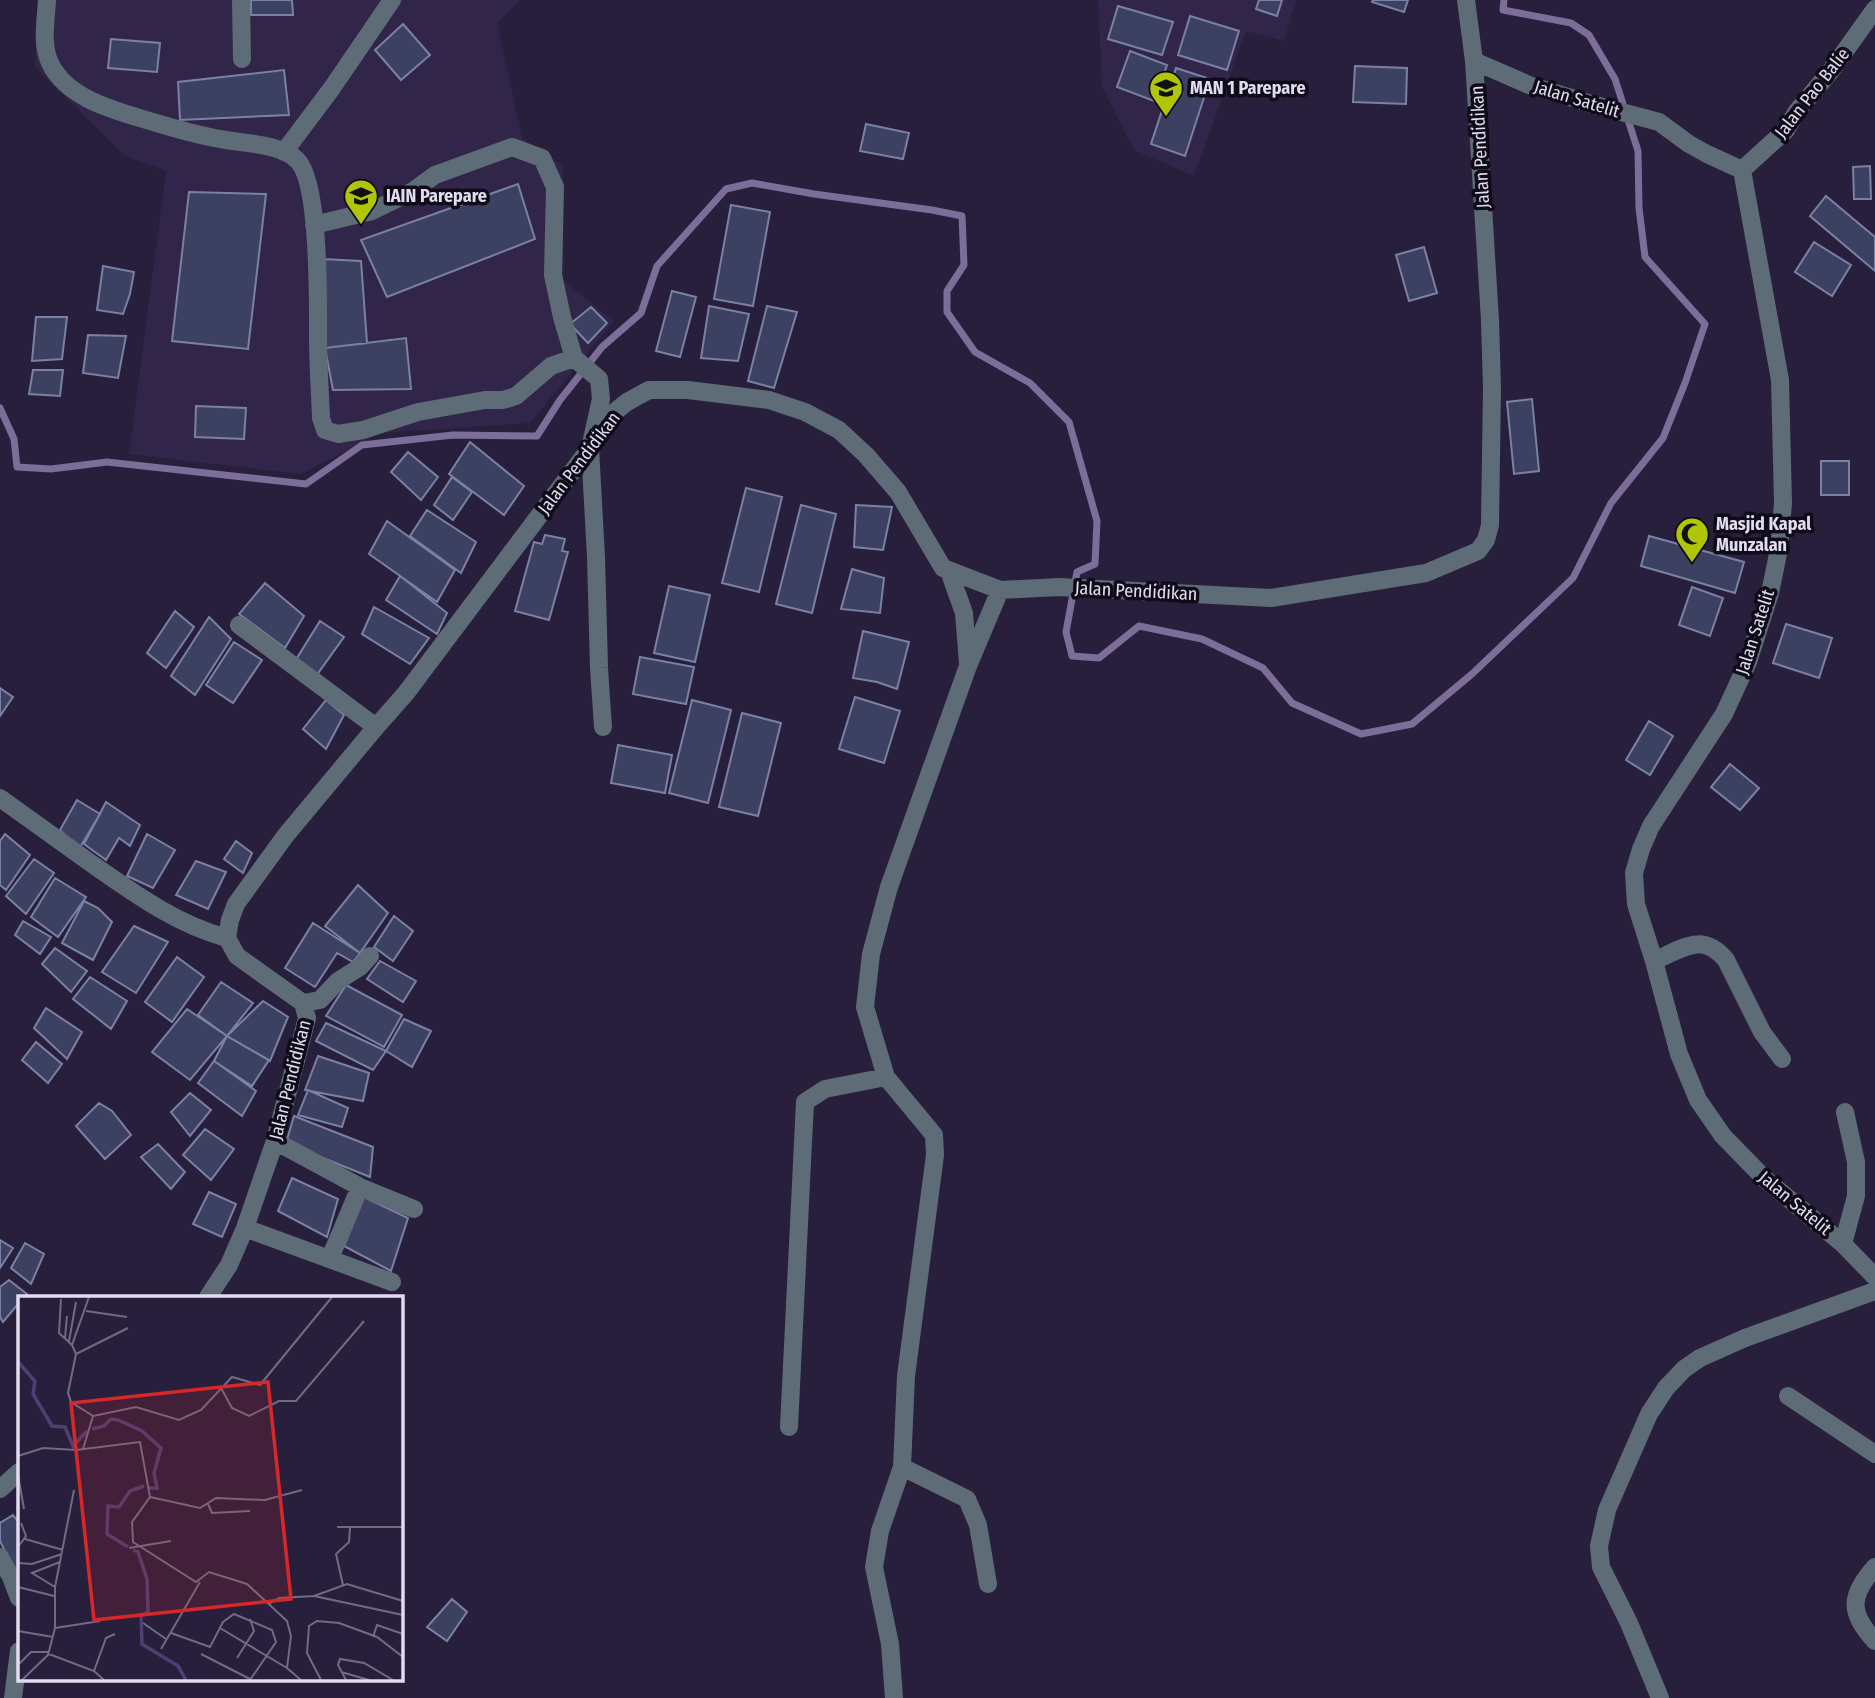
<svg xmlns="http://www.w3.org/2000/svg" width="1875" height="1698" viewBox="0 0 1875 1698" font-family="'Fira Sans Condensed',sans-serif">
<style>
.built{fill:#312649}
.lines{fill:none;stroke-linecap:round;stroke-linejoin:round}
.stream{stroke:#7c6e99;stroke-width:7}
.building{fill:#3d4161;stroke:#7b81a4;stroke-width:2}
.minor{stroke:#5d6c76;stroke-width:18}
.labels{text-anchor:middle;stroke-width:7;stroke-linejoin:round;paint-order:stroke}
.poi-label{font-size:18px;font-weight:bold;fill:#e1ddf0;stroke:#0f0b18;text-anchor:start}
.street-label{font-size:18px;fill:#e1ddf0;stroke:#0f0b18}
.inset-river{fill:none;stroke:#513f74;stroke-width:3.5}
.inset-road{fill:none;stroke:#726b84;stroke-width:2}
.view{fill:#d62828;fill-opacity:0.15;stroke:#d62828;stroke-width:3.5}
.inset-edge{fill:none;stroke:#e1ddf0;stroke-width:3.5}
</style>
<rect width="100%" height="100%" fill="#281f3c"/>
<!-- built -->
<path class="built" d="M 37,0 L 520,0 L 497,23 L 522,138 L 563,166 L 564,281 L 614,321 L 530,423 L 381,433 L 301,474 L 129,454 L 166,171 L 125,156 L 35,67 Z
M 1098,0 L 1296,0 L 1284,41 L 1246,31 L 1194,176 L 1134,150 L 1102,87 Z"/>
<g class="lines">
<!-- stream -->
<path class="stream" d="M 0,408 L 14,439 L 17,467 L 51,469 L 107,462 L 306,484 L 362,445 L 453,435 L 537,436 L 560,400 L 602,347 L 641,313 L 657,266 L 726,189 L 752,183 L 814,194 L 932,210 L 962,216 L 964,265 L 947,291 L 947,312 L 975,352 L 1030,383 L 1069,422 L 1097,521 L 1095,564 L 1077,572 L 1066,632 L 1072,656 L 1099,658 L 1139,626 L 1202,639 L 1263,668 L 1292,703 L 1361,734 L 1412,724 L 1472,674 L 1573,578 L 1611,503 L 1663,438 L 1685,383 L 1705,324 L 1645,257 L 1639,208 L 1638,151 L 1615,79 L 1589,35 L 1571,23 L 1503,10 L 1504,0"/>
</g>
<!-- building -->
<path class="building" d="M 251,0 L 292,0 L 293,15 L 251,15 Z
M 1259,0 L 1282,0 L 1277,16 L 1256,9 Z
M 1373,0 L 1408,0 L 1404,12 L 1372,2 Z
M 1118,6 L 1173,22 L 1162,55 L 1108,39 Z
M 1190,16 L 1239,31 L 1227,70 L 1178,55 Z
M 403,24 L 430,55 L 401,80 L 375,50 Z
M 111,39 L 160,43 L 157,72 L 108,68 Z
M 1130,51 L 1167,65 L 1154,101 L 1117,87 Z
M 1355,66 L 1407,68 L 1406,104 L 1353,102 Z
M 1176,68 L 1210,79 L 1185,156 L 1151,144 Z
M 284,70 L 289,115 L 180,120 L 178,82 Z
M 866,124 L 909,133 L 903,159 L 860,151 Z
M 1870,166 L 1871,199 L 1854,199 L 1853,167 Z
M 518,184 L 535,239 L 387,297 L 361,240 Z
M 189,192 L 266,194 L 248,349 L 172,341 Z
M 1826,196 L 1875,237 L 1875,271 L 1810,216 Z
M 731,205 L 770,212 L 753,306 L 714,299 Z
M 1814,242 L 1851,265 L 1832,296 L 1795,272 Z
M 1424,247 L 1437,293 L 1409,301 L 1396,255 Z
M 322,259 L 361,261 L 367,343 L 325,348 Z
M 103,266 L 134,272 L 130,294 L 123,314 L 97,310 Z
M 672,291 L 696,297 L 680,357 L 656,351 Z
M 709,306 L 749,314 L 738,361 L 701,358 Z
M 767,306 L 797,312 L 774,388 L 748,381 Z
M 591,307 L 607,323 L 588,343 L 570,324 Z
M 36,317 L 67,317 L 62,359 L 32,361 Z
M 88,335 L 126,336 L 118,378 L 83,373 Z
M 406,338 L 411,389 L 333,390 L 325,348 Z
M 33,370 L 63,370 L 60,396 L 29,394 Z
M 1532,399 L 1539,471 L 1514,474 L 1507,402 Z
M 196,406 L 246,408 L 244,439 L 195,437 Z
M 470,442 L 524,486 L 504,515 L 449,474 Z
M 408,452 L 438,477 L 421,500 L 391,472 Z
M 1821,461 L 1849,461 L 1849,495 L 1821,495 Z
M 452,477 L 472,492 L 453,520 L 434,505 Z
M 746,488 L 782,497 L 759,592 L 722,583 Z
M 801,505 L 836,514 L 812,613 L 776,604 Z
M 856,505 L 892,507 L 883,550 L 854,547 Z
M 427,510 L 476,542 L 461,573 L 410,536 Z
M 387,521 L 455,570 L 437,602 L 369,554 Z
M 545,535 L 565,539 L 562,551 L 568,552 L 549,620 L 515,611 L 534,542 L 542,544 Z
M 1649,536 L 1744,562 L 1735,593 L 1641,566 Z
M 852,569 L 884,578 L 880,613 L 841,609 Z
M 400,576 L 447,613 L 437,634 L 386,600 Z
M 265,583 L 304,616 L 285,648 L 239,614 Z
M 669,586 L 710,595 L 695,662 L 654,653 Z
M 1692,587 L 1723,598 L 1710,636 L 1679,625 Z
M 374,607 L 429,638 L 410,664 L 362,634 Z
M 175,611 L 194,627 L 166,668 L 147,653 Z
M 209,617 L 231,639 L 195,695 L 171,676 Z
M 320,621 L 344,637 L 316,676 L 295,661 Z
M 1786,624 L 1832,638 L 1819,678 L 1773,663 Z
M 863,631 L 909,642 L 897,689 L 877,682 L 853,678 Z
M 234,642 L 262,660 L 233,703 L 206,685 Z
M 640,657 L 694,667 L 686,704 L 633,694 Z
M 0,688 L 13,697 L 0,716 Z
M 855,697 L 900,711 L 884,763 L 839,749 Z
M 326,700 L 344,715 L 326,749 L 303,729 Z
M 692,700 L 731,710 L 708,803 L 669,793 Z
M 742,713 L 781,723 L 758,816 L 719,807 Z
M 1649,721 L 1673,736 L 1650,775 L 1626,760 Z
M 618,745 L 672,755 L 665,793 L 611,783 Z
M 1730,764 L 1759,788 L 1740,810 L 1711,787 Z
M 77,800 L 100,814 L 79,849 L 60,830 Z
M 106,802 L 140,825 L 130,846 L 119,838 L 106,860 L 84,844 Z
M 5,834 L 30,855 L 6,890 L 0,885 L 0,841 Z
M 147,834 L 175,850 L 153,888 L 127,876 Z
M 236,841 L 252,853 L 243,873 L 224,859 Z
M 34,859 L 54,873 L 26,914 L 6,896 Z
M 196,861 L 226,872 L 208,909 L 176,895 Z
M 55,878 L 86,897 L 58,937 L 31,917 Z
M 358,885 L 388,913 L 360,953 L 325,926 Z
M 84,901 L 98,908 L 112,922 L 93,960 L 62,943 Z
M 394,916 L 413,931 L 393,961 L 374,947 Z
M 23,921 L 51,937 L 40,954 L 15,935 Z
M 313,923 L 360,953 L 353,962 L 337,953 L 315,987 L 285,968 Z
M 134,926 L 168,942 L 136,993 L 102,972 Z
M 55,948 L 87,971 L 71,992 L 42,964 Z
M 177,957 L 204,977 L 172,1022 L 145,1002 Z
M 380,961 L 416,981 L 403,1002 L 367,979 Z
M 90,977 L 127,1001 L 111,1029 L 73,999 Z
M 221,982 L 253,1003 L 227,1036 L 198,1015 Z
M 346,985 L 402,1015 L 384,1047 L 326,1016 Z
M 263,1001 L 288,1017 L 270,1061 L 227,1036 Z
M 46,1008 L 82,1032 L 67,1059 L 34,1028 Z
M 187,1009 L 227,1036 L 190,1080 L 152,1052 Z
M 404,1019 L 431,1031 L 412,1067 L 386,1051 Z
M 326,1023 L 386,1051 L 373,1070 L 316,1041 Z
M 227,1036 L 269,1060 L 252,1086 L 214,1061 Z
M 36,1042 L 62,1064 L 48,1083 L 22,1060 Z
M 318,1056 L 369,1073 L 363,1101 L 305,1090 Z
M 214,1061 L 256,1091 L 242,1116 L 198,1083 Z
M 308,1090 L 348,1108 L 342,1127 L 298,1115 Z
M 190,1093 L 211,1110 L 190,1136 L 171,1112 Z
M 99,1103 L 112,1111 L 131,1135 L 105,1159 L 76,1126 Z
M 294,1116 L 373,1147 L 370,1177 L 286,1143 Z
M 205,1129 L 234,1149 L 211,1180 L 183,1155 Z
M 158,1144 L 185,1172 L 171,1189 L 141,1157 Z
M 292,1178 L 338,1199 L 327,1237 L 278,1211 Z
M 209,1192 L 236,1204 L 222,1237 L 193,1224 Z
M 364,1197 L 408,1218 L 391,1271 L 344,1246 Z
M 0,1240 L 13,1248 L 0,1268 Z
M 25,1243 L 44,1254 L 31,1284 L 11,1268 Z
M 9,1280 L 27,1294 L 24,1297 L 19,1297 L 19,1303 L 3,1322 L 0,1317 L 0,1287 Z
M 13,1515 L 19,1523 L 19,1581 L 0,1541 L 0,1523 Z
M 452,1599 L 467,1612 L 447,1641 L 427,1627 Z"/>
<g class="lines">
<!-- minor -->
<path class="minor" d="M 47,0 C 46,21 41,44 50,63 C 66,97 110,109 143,119 C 170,127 197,136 226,140 C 245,143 283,145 297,160 C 320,182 318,303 318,338 C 318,364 320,391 321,418 L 325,430 L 338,434 L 363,430 L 418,412 L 485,400 L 503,400 L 516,396 L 551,366 L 574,358
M 241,0 L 242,59
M 1474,61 L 1529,85 L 1595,105 L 1659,122 L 1689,144 L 1707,154 L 1742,170 L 1780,380 L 1783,503 L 1779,549 L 1770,593 L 1748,662 L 1724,714 L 1651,826 L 1641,849 L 1634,873 L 1636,904 L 1654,961 L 1679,1054 L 1698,1100 L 1723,1136 L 1765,1179 L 1843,1244 L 1875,1277
M 284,152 L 332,88 L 392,0
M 1742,170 L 1786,130 L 1797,111 L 1830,72 L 1875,9
M 314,225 L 372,211 L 413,191 L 435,175 L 512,147 L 542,158 L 555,187 L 553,275 L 562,317 L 574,358 L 599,379 L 601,399 L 590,448 L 596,557 L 599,668 L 603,727
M 949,571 L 964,613 L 968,663
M 239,625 L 376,727
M 0,798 C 31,820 61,842 92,864 C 135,894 176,924 227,938
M 1654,961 C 1682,949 1702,931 1726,960 L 1762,1032 L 1782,1059
M 303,1003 L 320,1000 L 338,981 L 360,967 L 370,956
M 275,1141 L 360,1187 L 414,1209
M 245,1228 L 392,1282
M 1843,1244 L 1856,1196 L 1856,1162 L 1845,1112
M 330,1258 L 360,1187
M 208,1297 L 229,1265 L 245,1228 L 275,1141 L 307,1018 L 303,1003 L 237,956 L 227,938 L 230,920 L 236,904 L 286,835 L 376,727 L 406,693 L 590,448 L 612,414 L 627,402 L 649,390 L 688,390 L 769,400 L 805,412 L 839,430 L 866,455 L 898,492 L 943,568 L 1000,590 L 1059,587 L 1271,598 L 1426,573 L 1478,551 L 1486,540 L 1490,525 L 1492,388 L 1490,320 L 1474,61 L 1466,0
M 1788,1396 L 1875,1454
M 789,1427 L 805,1102 L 825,1089 L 886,1077
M 902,1467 L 967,1499 L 978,1525 L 988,1584
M 0,1489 L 19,1472
M 0,1557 L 11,1577 L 19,1598
M 1875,1567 C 1850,1596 1848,1612 1875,1641
M 13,1698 L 19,1651
M 894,1698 L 890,1644 L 874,1567 L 880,1531 L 902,1467 L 906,1376 L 935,1155 L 934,1135 L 886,1077 L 865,1007 L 871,954 L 889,887 L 968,666 L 1000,590
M 1660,1698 L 1629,1623 L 1601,1567 L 1599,1546 L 1607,1510 L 1649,1414 L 1666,1388 L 1684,1369 L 1700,1358 L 1745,1338 L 1875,1291"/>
</g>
<!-- icons -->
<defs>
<g id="school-pin" transform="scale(1.75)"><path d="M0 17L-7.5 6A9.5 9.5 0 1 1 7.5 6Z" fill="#afc505" stroke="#0f0b18"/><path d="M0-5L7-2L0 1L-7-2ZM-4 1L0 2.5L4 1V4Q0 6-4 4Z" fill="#111"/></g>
<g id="university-pin" transform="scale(1.75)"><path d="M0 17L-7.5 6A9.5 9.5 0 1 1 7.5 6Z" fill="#afc505" stroke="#0f0b18"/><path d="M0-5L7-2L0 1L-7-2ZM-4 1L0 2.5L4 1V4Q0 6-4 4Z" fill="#111"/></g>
<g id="mosque-pin" transform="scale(1.75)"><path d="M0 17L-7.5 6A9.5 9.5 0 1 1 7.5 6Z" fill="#afc505" stroke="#0f0b18"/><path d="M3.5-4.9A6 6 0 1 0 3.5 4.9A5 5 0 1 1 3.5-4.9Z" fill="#111"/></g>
</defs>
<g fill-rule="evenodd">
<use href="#school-pin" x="1166" y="88"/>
<use href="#university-pin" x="361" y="196"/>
<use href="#mosque-pin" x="1692" y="534"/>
</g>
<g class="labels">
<!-- poi labels -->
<g class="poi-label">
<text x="1190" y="94">MAN 1 Parepare</text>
<text x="386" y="202">IAIN Parepare</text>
<text x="1716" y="530">Masjid Kapal<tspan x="1716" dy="21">Munzalan</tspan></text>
</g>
<!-- street labels -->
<g class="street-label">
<text transform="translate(1812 93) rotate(-52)" y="6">Jalan Pao Balie</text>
<text transform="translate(1577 99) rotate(17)" y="6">Jalan Satelit</text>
<text transform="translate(1480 147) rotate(-93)" y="6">Jalan Pendidikan</text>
<text transform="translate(579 463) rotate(-53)" y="6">Jalan Pendidikan</text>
<text transform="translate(1136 591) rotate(3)" y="6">Jalan Pendidikan</text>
<text transform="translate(1755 632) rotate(-72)" y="6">Jalan Satelit</text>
<text transform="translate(290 1080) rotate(-76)" y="6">Jalan Pendidikan</text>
<text transform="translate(1795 1203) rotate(40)" y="6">Jalan Satelit</text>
</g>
</g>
<!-- overview -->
<g transform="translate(18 1296)">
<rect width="385" height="385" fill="#281f3c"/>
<path class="inset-river" d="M 0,66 L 17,85 L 15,98 L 34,130 L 47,131 L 55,150 L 69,135M 74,133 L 86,130 L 93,123 L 100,124 L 124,135 L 143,152 L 136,177 L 139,192 L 131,192M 110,251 L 89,238 L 90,210 L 101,211 L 112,195 L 126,190M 115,254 L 120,256 L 129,283 L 130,316 L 123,319 L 124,348 L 160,370 L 168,384"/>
<path class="inset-road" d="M 43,3 L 41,37 L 54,49M 68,15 L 109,21M 47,42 L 49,20M 51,45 L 58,6M 58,58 L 54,49 L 71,1M 202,90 L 214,112 L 231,120 L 261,105 L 278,105 L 346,25M 75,120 L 53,106 L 50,97 L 58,58 L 110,32M 65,153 L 75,120 L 118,111 L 161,124 L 183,114 L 214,81 L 242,89 L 314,1M 0,160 L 25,152 L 58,154 L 122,146 L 132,201 L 114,226 L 115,246 L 178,286 L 191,276 L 229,288 L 269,325 L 273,340 L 269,372 L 283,384M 0,179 L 6,213M 132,201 L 182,212 L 198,202 L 247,204 L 284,194M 190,208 L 194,217 L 232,215M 319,231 L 385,231M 7,243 L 45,254M 0,251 L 8,240 L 3,227M 111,252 L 153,245M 0,267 L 14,268 L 44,258M 325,289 L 318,258 L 331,246 L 332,231M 0,291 L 36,300M 37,291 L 14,277 L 42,266M 296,300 L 385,319M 251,308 L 261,302 L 296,300 L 329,288 L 385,305M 125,327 L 148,343M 37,332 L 82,325M 202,332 L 269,372M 0,335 L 35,341M 153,337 L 192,351 L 205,326 L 216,318 L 254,334 L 258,346 L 232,384M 355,341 L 359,329 L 385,338M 143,353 L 182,286M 183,358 L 232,383M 30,359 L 37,332 L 37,291 L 56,194M 219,362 L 236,335 L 232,323M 0,369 L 13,356 L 31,356M 76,375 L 88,342 L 97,338M 323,376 L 351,384M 4,384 L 31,358 L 76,375 L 86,384M 303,384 L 289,357 L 291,330 L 299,325 L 321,327 L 359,341 L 385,361M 328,384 L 320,369 L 322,363 L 346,367 L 375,384"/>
<path class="view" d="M 250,86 L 273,303 L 76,324 L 53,107 Z"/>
<rect width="385" height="385" class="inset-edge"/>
</g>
</svg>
